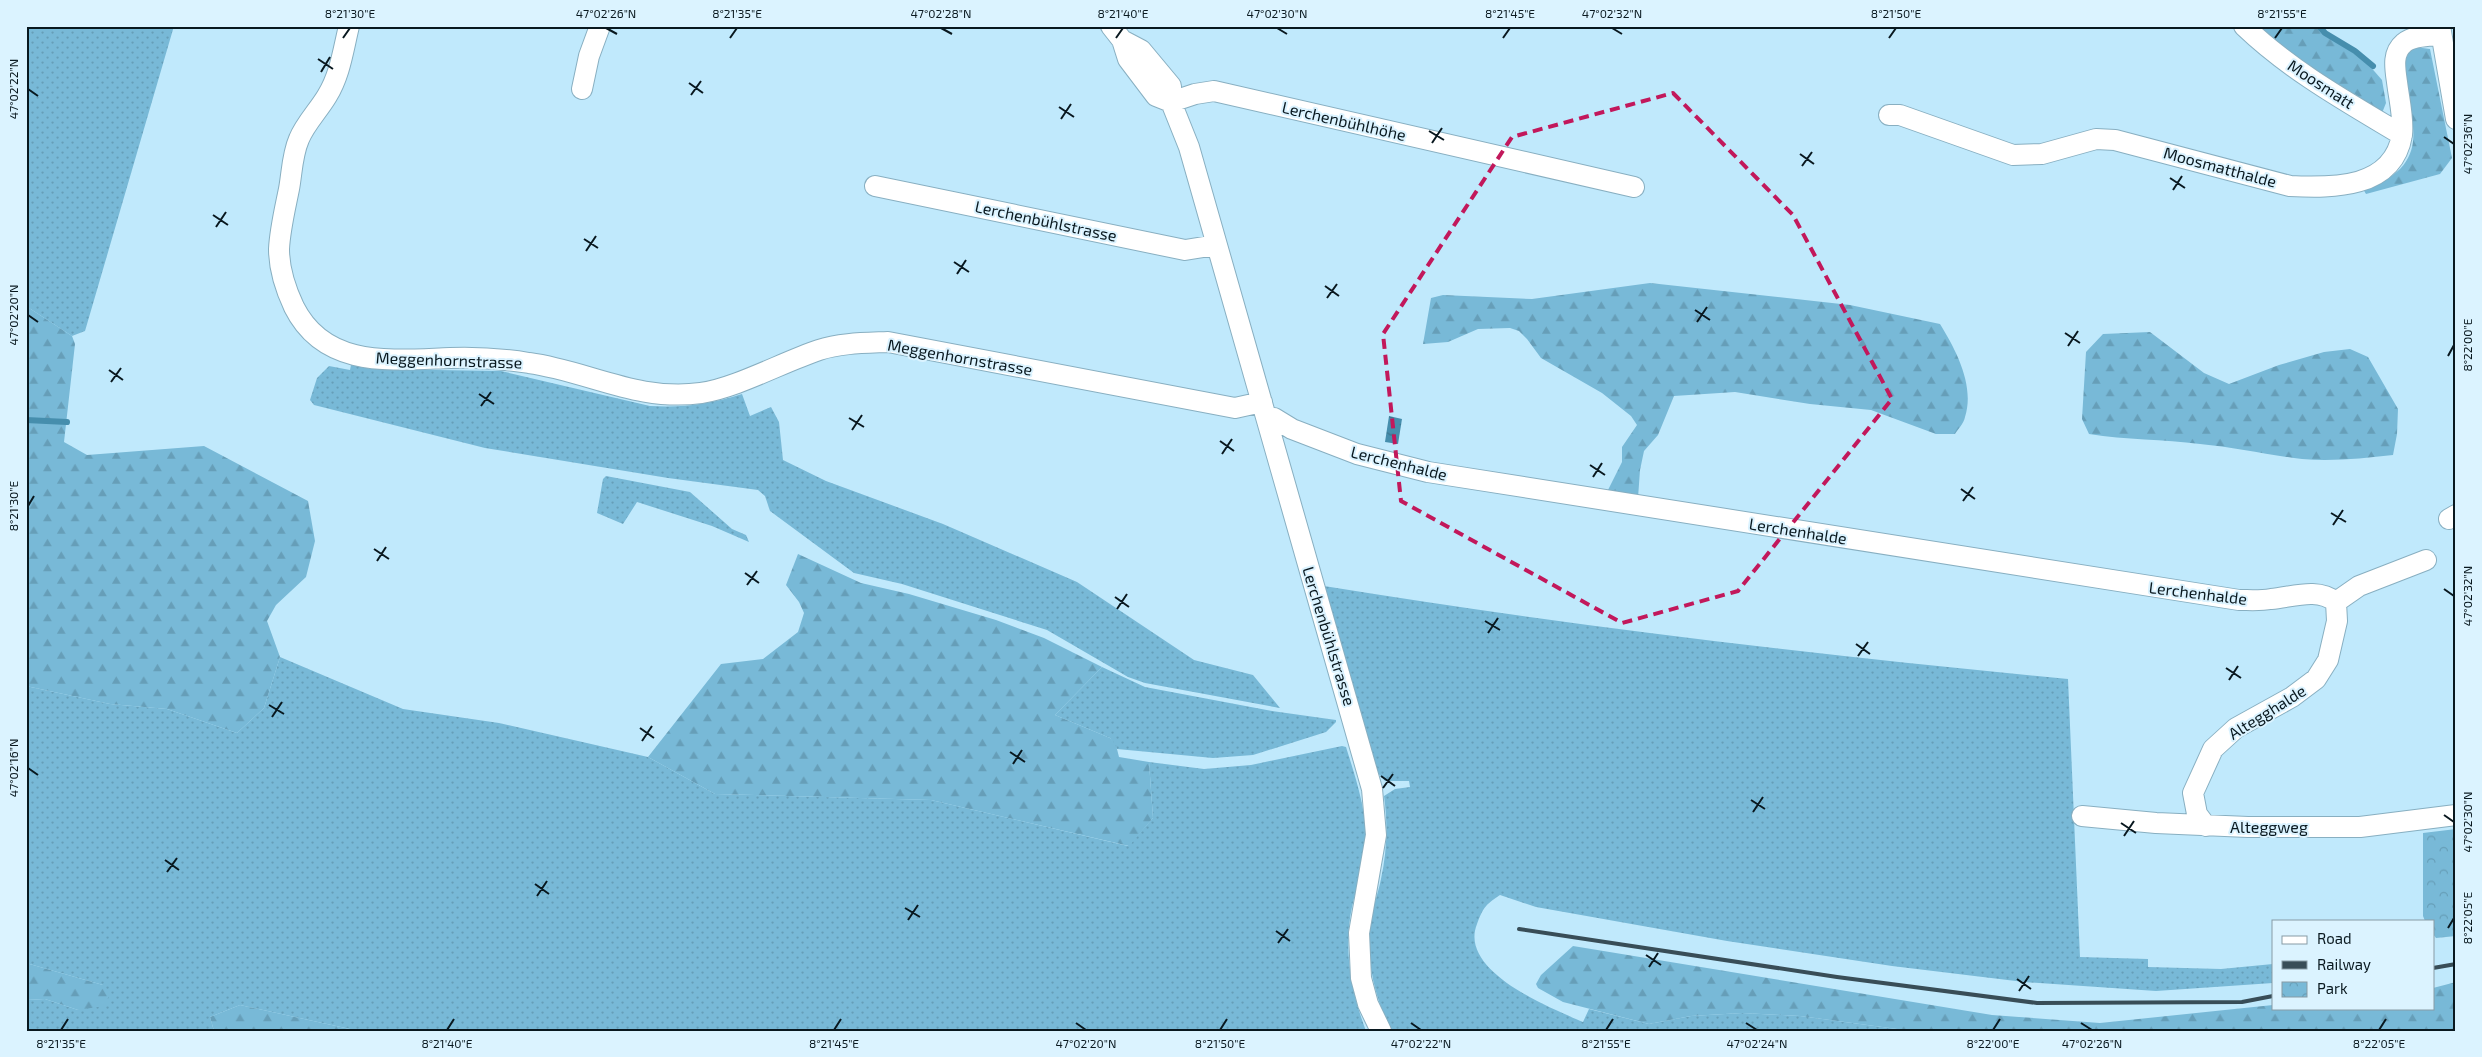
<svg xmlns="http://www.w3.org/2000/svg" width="2482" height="1057" viewBox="0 0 2482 1057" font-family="'Exo 2',sans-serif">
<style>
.grass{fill:url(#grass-dots)}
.forest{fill:url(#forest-firs)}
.park{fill:url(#park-crowns)}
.water{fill:url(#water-ripples)}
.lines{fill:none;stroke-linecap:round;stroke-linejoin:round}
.stream{stroke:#468ead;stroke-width:6}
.minor-casing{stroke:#88afc1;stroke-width:22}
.minor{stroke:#fff;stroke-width:20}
.rail{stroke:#384d57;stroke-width:4}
.marked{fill:none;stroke:#c2185b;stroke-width:4;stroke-dasharray:10 6;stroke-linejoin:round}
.ticks{fill:none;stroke:#09181f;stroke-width:2}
.labels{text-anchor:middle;stroke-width:4;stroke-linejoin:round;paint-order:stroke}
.street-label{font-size:16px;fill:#09181f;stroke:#dbf3ff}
.neatline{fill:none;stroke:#09181f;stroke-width:2}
.ticks-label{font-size:12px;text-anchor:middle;fill:#09181f}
</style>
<defs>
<pattern id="grass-dots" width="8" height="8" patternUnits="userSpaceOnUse" patternTransform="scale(1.25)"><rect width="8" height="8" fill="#78b9d7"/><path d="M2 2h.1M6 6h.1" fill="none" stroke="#669eb8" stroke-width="1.8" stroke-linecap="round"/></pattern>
<pattern id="forest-firs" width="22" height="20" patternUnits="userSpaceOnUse" patternTransform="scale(1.25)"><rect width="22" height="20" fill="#78b9d7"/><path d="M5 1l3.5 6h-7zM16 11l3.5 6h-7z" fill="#669eb8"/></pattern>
<pattern id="park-crowns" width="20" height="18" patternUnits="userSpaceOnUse" patternTransform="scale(1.25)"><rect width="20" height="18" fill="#78b9d7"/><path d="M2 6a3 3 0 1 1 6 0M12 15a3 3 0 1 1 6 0" fill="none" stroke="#669eb8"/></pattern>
<pattern id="water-ripples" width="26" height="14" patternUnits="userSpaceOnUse" patternTransform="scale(1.25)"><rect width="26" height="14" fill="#468ead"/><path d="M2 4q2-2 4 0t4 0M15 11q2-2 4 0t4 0" fill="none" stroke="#39738c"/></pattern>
</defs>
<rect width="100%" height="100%" fill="#c0e9fc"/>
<!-- grass -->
<path class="grass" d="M 26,26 L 174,26 L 85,331 L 72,336 L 26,306 Z
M 351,365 L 371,369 L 501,371 L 650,406 C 684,408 710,404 742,394 L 750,416 L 771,407 L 779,422 L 783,460 L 826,481 L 943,524 L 1077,582 L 1194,660 L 1253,675 L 1280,708 L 1145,683 L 1128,677 L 1047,630 L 902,584 L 854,573 L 770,511 L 765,496 L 758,490 L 668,478 L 485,448 L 314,405 L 310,400 L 317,378 L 329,366 L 350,370 Z
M 606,476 L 690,492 L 732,529 L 746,535 L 749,542 L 712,526 L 637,502 L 623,524 L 597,513 L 603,479 Z
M 1324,586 C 1570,626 1819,655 2068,679 L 2080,957 L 2148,959 L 2148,967 L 2221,969 L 2273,964 L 2273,983 L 2156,991 L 2024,982 L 1892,966 L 1727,941 L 1536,907 L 1500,895 C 1485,905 1483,908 1477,924 C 1458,971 1550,1008 1583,1022 L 1589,1009 L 1649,1024 L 1691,1016 L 1742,1013 L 1800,1016 L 1912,1031 L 1391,1031 C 1375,998 1366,961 1370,924 C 1372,909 1378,894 1381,879 C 1387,851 1388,825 1384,796 L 1395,789 L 1410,787 L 1409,781 L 1385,781 L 1376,771 Z
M 280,657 L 403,709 L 499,723 L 648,757 L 715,794 L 931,800 L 1128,846 L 1153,818 L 1149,762 L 1204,769 L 1251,765 L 1342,746 L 1346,747 C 1355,776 1365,805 1366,836 C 1367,861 1357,884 1352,907 C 1343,949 1351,991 1366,1031 L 359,1031 L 240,1005 L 210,1017 L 214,1031 L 26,1031 L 26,1000 L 45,999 L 78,1010 L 103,985 L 26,963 L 26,686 L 110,704 L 167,709 L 237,733 L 264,708 Z
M 1102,667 L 1145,687 L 1272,711 L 1336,720 L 1336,722 L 1326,732 L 1253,755 L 1213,758 L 1117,749 L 1110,738 L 1055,715 Z"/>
<!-- forest -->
<path class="forest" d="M 2253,26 L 2319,26 L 2368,64 L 2382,80 L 2386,103 L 2382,113 C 2341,82 2290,61 2253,26 Z
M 2415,47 L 2430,49 L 2452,158 L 2440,174 L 2366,194 L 2363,189 C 2464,158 2375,76 2415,47 Z
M 1650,283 L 1850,305 L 1940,324 C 1956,350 1975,386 1965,417 C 1964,423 1958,429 1955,434 L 1936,434 L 1871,410 L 1810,404 L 1735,392 L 1674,396 L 1658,435 L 1644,451 L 1640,470 L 1638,498 L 1607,492 L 1622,462 L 1622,447 L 1637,425 L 1631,416 L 1602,393 L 1541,358 L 1527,339 L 1519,331 L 1510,328 L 1478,329 L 1448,342 L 1423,344 L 1431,298 L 1443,295 L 1532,299 Z
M 26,306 L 72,336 L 75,344 L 64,442 L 87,455 L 204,446 L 308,501 L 315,541 L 306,577 L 276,605 L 267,621 L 280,657 L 264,708 L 237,733 L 167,709 L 110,704 L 26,686 Z
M 2150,332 L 2204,373 L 2229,384 L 2279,365 L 2324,352 L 2350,349 L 2368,357 L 2398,409 L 2397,434 L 2393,455 C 2363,458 2333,462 2302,459 C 2268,455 2234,447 2200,444 C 2163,439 2126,440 2089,434 L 2082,419 L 2086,352 L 2103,334 Z
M 798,554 L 861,583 L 909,594 L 996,620 L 1044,638 L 1102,667 L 1055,715 L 1110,738 L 1116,745 L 1119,757 L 1149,762 L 1153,818 L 1129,846 L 931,800 L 715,794 L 648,757 L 721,664 L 763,659 L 798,632 L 804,613 L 799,602 L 786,585 Z
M 1573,946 L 1992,1015 L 2100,1023 L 2273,1005 L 2273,1008 L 2433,1008 L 2433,988 L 2456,982 L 2456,1031 L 1912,1031 L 1800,1016 L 1742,1013 L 1691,1016 L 1649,1024 L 1563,1002 L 1538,988 L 1536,984 L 1541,975 Z
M 26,963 L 103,985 L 109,996 L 104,1006 L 78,1010 L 45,999 L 26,1000 Z
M 240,1005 L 359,1031 L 214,1031 L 210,1017 Z"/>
<!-- park -->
<path class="park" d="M 2456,829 L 2456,936 L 2436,938 L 2433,934 L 2433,921 L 2425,921 L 2423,916 L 2423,833 Z"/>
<!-- water -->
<path class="water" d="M 1389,416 L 1402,419 L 1398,444 L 1385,442 Z"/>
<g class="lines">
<!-- stream -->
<path class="stream" d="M 2319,26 L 2325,33 L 2355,51 L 2373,66
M 26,420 L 67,422"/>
<!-- minor casing -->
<g class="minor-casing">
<path id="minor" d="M 349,26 C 343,51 340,75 327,96 C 318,111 305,124 299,139 C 292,155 292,173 289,189 C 285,209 280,229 279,249 C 279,268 286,290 294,307 C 325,369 392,360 450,358 C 475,357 504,359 529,363 C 588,371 638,402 701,393 C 736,388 783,362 819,350 C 840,343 865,343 888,342 L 1235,408 L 1262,402
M 1111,26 L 1122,40 L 1128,59 L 1156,96 L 1171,102
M 2244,26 C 2291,71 2347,102 2402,135
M 2440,26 L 2456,119
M 1122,40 L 1141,50 L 1171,86 L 1171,102 L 1189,147 L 1372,789 L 1376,835 L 1359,933 L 1361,978 L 1368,1004 L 1381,1031
M 582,89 L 589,56 L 600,26
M 1171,102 L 1195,94 L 1214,91 L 1634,187
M 1889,115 L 1900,115 L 2013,155 L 2042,154 L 2096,139 L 2115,140 L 2290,186 C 2333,188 2393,189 2402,135 C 2404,119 2399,99 2397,82 C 2395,68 2392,53 2404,43 C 2413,35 2430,36 2441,35
M 875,186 L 1185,250 L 1216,245
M 1267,420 L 1274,418 L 1292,429 L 1357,454 L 1428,472 L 2239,600 C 2249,600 2260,601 2271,599 C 2293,597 2317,587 2336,602
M 2449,519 L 2456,515
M 2336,602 L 2359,586 L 2426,560
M 2082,816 L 2156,823 L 2248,827 L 2360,827 L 2456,815
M 2206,826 L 2197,814 L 2193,793 L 2213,749 L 2236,728 L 2292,697 L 2316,679 L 2328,660 L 2337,621 L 2336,602"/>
</g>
<!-- minor -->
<use href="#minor" class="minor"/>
<!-- rail -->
<path class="rail" d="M 1519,929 L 1837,977 L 2037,1003 L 2242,1002 L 2273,996
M 2433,968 L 2456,964"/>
</g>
<!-- marked area -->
<path class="marked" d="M 1673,93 L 1793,215 L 1892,399 L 1738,591 L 1622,623 L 1401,501 L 1383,334 L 1512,137 Z"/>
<!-- ticks -->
<path class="ticks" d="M 606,28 L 617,34M 941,28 L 952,34M 1277,28 L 1287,34M 1612,28 L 1622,34M 343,38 L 350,28M 730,38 L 737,28M 1116,38 L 1123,28M 1503,38 L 1510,28M 1889,38 L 1896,28M 2275,38 L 2282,28M 318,59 L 333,69M 321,72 L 330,57M 689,83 L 703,93M 28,89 L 38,96M 691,95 L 701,81M 1059,107 L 1074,117M 1061,119 L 1071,104M 1429,131 L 1444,140M 2444,137 L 2454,144M 1432,143 L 1442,128M 1800,154 L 1814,164M 1802,166 L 1812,152M 2170,178 L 2185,188M 2173,190 L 2182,176M 213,215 L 228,225M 216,227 L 226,212M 584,239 L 598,248M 586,251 L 596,236M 954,262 L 969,272M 957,274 L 966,260M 1325,286 L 1339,296M 1327,298 L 1337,284M 1695,310 L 1710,320M 28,315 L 38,322M 1697,322 L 1707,307M 2065,333 L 2080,343M 2068,346 L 2078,331M 2448,356 L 2454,345M 109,370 L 123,380M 111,382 L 121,368M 479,394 L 494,404M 481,406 L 491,392M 849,418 L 864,427M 852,430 L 862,415M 1220,441 L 1234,451M 1222,454 L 1232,439M 1590,465 L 1605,475M 1593,477 L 1602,463M 1961,489 L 1975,499M 1963,501 L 1973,487M 28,506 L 34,496M 2331,513 L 2346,522M 2333,525 L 2343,510M 374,549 L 389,559M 377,561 L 386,547M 745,573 L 759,583M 747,585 L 757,571M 2444,589 L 2454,596M 1115,597 L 1129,607M 1117,609 L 1127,594M 1485,621 L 1500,630M 1488,633 L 1498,618M 1856,644 L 1870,654M 1858,656 L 1868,642M 2226,668 L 2241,678M 2229,680 L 2238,666M 269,705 L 284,714M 272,717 L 282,702M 640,728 L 654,738M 642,741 L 652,726M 1010,752 L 1025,762M 1013,764 L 1022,750M 28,768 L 38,775M 1381,776 L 1395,786M 1383,788 L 1393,774M 1751,800 L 1765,809M 1753,812 L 1763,797M 2444,815 L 2454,822M 2121,823 L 2136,833M 2124,836 L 2134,821M 165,860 L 179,870M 167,872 L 177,858M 535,884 L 549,894M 537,896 L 547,881M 905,908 L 920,917M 908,920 L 918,905M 2448,928 L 2454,918M 1276,931 L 1290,941M 1278,943 L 1288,929M 1646,955 L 1661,965M 1649,967 L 1658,953M 2017,979 L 2031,989M 2019,991 L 2029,976M 1076,1023 L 1086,1030M 1411,1023 L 1421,1030M 1746,1023 L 1757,1030M 2081,1023 L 2092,1030M 61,1030 L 68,1019M 447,1030 L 454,1019M 834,1030 L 841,1019M 1220,1030 L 1227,1019M 1606,1030 L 1613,1019M 1993,1030 L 2000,1019M 2379,1030 L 2386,1019"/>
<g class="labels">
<!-- street labels -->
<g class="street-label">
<text transform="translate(2321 84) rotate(33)" y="6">Moosmatt</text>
<text transform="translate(1344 121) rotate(13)" y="6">Lerchenbühlhöhe</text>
<text transform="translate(2220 167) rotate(15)" y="6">Moosmatthalde</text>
<text transform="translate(1046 221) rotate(12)" y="6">Lerchenbühlstrasse</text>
<text transform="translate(960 357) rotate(10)" y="6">Meggenhornstrasse</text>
<text transform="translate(449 360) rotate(2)" y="6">Meggenhornstrasse</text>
<text transform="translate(1399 463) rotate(14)" y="6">Lerchenhalde</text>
<text transform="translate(1798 531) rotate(9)" y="6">Lerchenhalde</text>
<text transform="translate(2198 593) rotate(7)" y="6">Lerchenhalde</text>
<text transform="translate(1329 636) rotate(73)" y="6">Lerchenbühlstrasse</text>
<text transform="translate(2267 712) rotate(-32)" y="6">Altegghalde</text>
<text x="2269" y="833">Alteggweg</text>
</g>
</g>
<!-- border -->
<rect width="2482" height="1057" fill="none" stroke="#dbf3ff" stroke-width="55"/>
<!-- legend -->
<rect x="2272" y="920" width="162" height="90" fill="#dbf3ff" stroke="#879ba5"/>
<rect x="2282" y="936" width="25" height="8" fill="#ffffff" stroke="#879ba5"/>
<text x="2317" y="944" font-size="15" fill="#09181f">Road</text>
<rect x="2282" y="961" width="25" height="8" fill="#384d57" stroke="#879ba5"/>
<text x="2317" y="970" font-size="15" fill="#09181f">Railway</text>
<rect x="2282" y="982" width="25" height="15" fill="url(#park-crowns)" stroke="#879ba5"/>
<text x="2317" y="994" font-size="15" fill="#09181f">Park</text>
<rect x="28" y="28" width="2426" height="1002" class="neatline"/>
<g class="ticks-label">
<text x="350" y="18">8°21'30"E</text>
<text x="606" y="18">47°02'26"N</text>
<text x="737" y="18">8°21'35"E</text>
<text x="941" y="18">47°02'28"N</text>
<text x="1123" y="18">8°21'40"E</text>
<text x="1277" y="18">47°02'30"N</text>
<text x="1510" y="18">8°21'45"E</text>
<text x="1612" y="18">47°02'32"N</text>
<text x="1896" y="18">8°21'50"E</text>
<text x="2282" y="18">8°21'55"E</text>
<text transform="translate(14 89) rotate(-90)" y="4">47°02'22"N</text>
<text transform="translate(2468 144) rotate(-90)" y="4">47°02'36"N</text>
<text transform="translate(14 315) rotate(-90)" y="4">47°02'20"N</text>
<text transform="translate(2468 345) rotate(-90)" y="4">8°22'00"E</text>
<text transform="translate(14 506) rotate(-90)" y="4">8°21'30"E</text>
<text transform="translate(2468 596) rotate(-90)" y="4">47°02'32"N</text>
<text transform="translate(14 768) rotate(-90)" y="4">47°02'16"N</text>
<text transform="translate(2468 822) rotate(-90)" y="4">47°02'30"N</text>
<text transform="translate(2468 918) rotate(-90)" y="4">8°22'05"E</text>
<text x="61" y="1048">8°21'35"E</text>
<text x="447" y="1048">8°21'40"E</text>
<text x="834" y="1048">8°21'45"E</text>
<text x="1086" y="1048">47°02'20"N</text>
<text x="1220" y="1048">8°21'50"E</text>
<text x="1421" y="1048">47°02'22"N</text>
<text x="1606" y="1048">8°21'55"E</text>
<text x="1757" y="1048">47°02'24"N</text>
<text x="1993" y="1048">8°22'00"E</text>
<text x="2092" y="1048">47°02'26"N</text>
<text x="2379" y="1048">8°22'05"E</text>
</g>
</svg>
